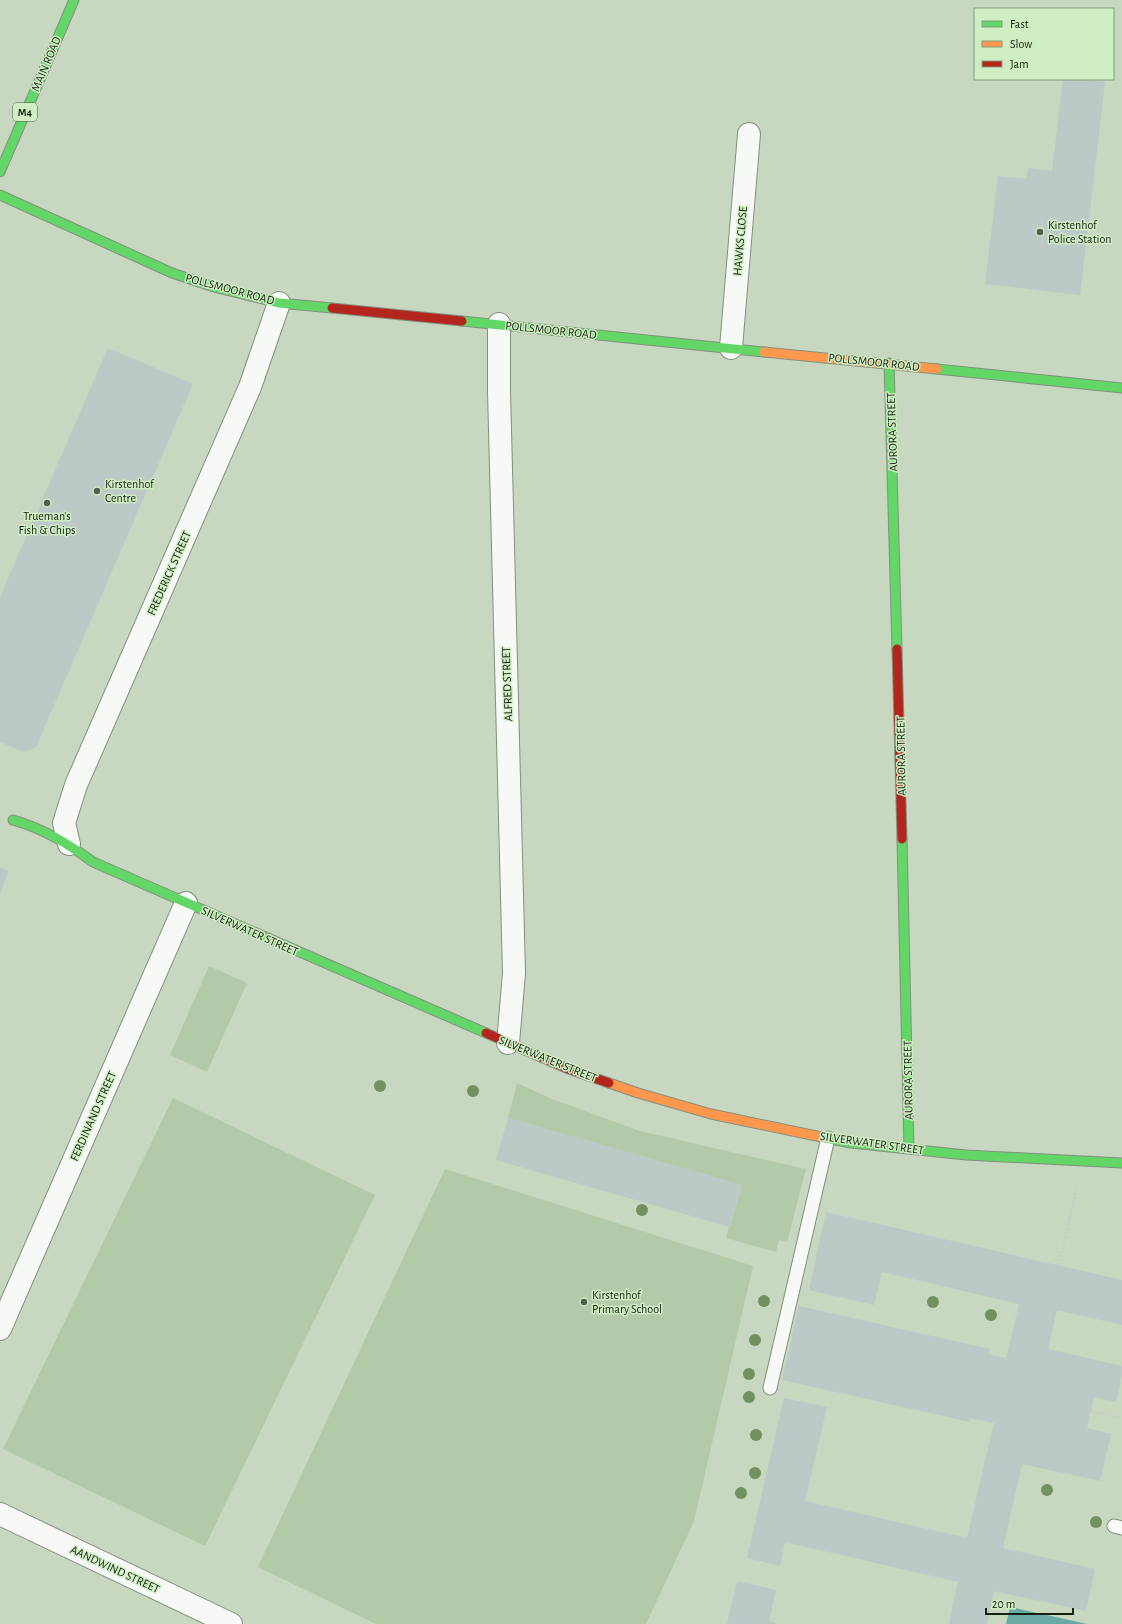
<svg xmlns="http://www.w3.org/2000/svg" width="1122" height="1624" viewBox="0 0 1122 1624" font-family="'Alegreya Sans',sans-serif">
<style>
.green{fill:#b3caa9}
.water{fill:#69aaa4}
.building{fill:#bcc9c7}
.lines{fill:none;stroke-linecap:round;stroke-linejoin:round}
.lane-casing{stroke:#84907f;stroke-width:15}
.street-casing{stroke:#84907f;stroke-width:24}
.fast-casing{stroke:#84907f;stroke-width:11}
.slow-casing{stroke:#84907f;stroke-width:11}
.jam-casing{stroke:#84907f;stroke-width:11}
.path{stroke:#c8cdc6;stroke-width:2.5;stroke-dasharray:2 2;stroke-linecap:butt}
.lane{stroke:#f7f9f6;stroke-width:13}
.street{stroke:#f7f9f6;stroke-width:22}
.fast{stroke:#63d668;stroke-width:9}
.slow{stroke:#ff974d;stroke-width:9}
.jam{stroke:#b3261e;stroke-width:9}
.tree{fill:#71915f}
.poi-dot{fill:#535f4e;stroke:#d0eec3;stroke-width:1.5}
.labels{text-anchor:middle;stroke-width:3;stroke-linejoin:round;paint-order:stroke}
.shield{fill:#d0eec3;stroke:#4c5d46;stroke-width:1}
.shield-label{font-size:11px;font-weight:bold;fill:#141f10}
.street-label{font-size:12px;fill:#141f10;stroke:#d0eec3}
.poi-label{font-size:12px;fill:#141f10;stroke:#d0eec3;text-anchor:start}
</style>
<rect width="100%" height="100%" fill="#c7d7c0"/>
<!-- green -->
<path class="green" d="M 209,966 L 247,983 L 207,1072 L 170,1055 Z
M 517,1083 L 552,1099 L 640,1131 L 806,1169 L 787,1242 L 779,1240 L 776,1252 L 726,1238 L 729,1227 L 730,1227 L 742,1185 L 508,1118 Z
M 173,1098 L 375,1195 L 205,1546 L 3,1449 Z
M 445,1169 L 753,1266 L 694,1521 L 646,1624 L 376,1624 L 258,1567 Z"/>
<!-- water -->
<path class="water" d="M 1010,1607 L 1087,1624 L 1006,1624 Z"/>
<!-- building -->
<path class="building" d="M 1063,79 L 1082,79 L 1105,82 L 1080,295 L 985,284 L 998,176 L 1026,179 L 1028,168 L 1052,171 Z
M 108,348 L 193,384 L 36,747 L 24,752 L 0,742 L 0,597 Z
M 0,867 L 9,871 L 0,893 Z
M 508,1118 L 742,1185 L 730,1227 L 496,1160 Z
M 826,1212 L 1122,1280 L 1122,1325 L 1057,1310 L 1048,1349 L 1122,1366 L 1122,1374 L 1116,1402 L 1094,1397 L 1087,1428 L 1111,1434 L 1100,1481 L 1022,1464 L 1003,1548 L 1095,1569 L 1086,1611 L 994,1591 L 987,1624 L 949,1624 L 958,1582 L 785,1542 L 780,1566 L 747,1558 L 784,1398 L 827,1407 L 805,1501 L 967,1538 L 994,1423 L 970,1418 L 970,1422 L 782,1380 L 799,1306 L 990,1349 L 988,1354 L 1006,1358 L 1019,1304 L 882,1272 L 874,1305 L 809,1290 Z
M 737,1581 L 776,1590 L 769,1621 L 778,1624 L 727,1624 Z"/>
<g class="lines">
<!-- lane casing -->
<g class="lane-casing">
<path id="lane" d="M 770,1388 L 828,1138
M 1114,1526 L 1122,1528"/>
</g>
<!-- street casing -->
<g class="street-casing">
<path id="street" d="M 499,324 L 499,391 L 514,973 L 508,1043
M 731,348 L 749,134
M 69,844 L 64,823 L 76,785 L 250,387 L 279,303
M 0,1329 L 186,903
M 0,1514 L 231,1624"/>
</g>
<!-- fast casing -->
<g class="fast-casing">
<path id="fast" d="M 0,172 L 74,0
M 0,195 L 172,273 L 214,287 L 279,303 L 332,308
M 462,321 L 764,352
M 889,363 L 897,649
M 937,369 L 1122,388
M 13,820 C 44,829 67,843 93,862 L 486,1033
M 902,839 L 909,1149
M 826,1138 L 851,1143 L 966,1155 L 1122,1163"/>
</g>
<!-- slow casing -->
<g class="slow-casing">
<path id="slow" d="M 764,352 L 937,369
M 609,1083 L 638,1093 L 711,1114 L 826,1138"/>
</g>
<!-- jam casing -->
<g class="jam-casing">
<path id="jam" d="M 332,308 L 462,321
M 897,649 L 902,839
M 486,1033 L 566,1068 L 609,1083"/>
</g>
<!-- path -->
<path class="path" d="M 1059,1265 L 1075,1194 L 1075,1186
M 1091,1411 L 1122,1418"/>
<!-- lane -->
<use href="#lane" class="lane"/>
<!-- street -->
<use href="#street" class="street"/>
<!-- fast -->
<use href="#fast" class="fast"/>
<!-- slow -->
<use href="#slow" class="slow"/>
<!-- jam -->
<use href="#jam" class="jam"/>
</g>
<!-- trees -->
<g class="tree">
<circle cx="380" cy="1086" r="6"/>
<circle cx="473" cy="1091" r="6"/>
<circle cx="642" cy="1210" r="6"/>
<circle cx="764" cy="1301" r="6"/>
<circle cx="933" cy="1302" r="6"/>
<circle cx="991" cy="1315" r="6"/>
<circle cx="755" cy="1340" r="6"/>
<circle cx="749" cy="1374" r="6"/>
<circle cx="749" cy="1397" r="6"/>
<circle cx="756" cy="1435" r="6"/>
<circle cx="755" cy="1473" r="6"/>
<circle cx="1047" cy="1490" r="6"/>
<circle cx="741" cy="1493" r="6"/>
<circle cx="1096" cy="1522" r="6"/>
</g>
<!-- markers -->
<g class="poi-dot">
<circle cx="1040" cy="232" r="4"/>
<circle cx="97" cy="491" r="4"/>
<circle cx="47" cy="503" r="4"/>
<circle cx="584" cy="1302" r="4"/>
</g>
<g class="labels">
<!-- shield labels -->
<rect class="shield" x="13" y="103" width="24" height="18" rx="3"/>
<g class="shield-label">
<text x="25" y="116">M4</text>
</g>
<!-- street labels -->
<g class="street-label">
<text transform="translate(46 64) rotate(-67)" y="4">MAIN ROAD</text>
<text transform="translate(740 241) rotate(-85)" y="4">HAWKS CLOSE</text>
<text transform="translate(230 289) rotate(15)" y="4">POLLSMOOR ROAD</text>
<text transform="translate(551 330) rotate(6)" y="4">POLLSMOOR ROAD</text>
<text transform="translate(874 362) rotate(6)" y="4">POLLSMOOR ROAD</text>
<text transform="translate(892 432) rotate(-92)" y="4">AURORA STREET</text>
<text transform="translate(169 573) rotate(-66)" y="4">FREDERICK STREET</text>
<text transform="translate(507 684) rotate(-92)" y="4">ALFRED STREET</text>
<text transform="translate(901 756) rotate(-91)" y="4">AURORA STREET</text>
<text transform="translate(250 931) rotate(24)" y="4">SILVERWATER STREET</text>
<text transform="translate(548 1059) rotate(22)" y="4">SILVERWATER STREET</text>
<text transform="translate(908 1080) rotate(-91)" y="4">AURORA STREET</text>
<text transform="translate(93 1116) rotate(-66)" y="4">FERDINAND STREET</text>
<text transform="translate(872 1143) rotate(8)" y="4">SILVERWATER STREET</text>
<text transform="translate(115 1569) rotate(25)" y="4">AANDWIND STREET</text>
</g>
<!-- poi labels -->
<g class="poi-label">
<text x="1048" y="229">Kirstenhof<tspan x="1048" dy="14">Police Station</tspan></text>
<text x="105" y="488">Kirstenhof<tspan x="105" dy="14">Centre</tspan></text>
<text x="47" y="520" text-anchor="middle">Trueman's<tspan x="47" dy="14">Fish &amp; Chips</tspan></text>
<text x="592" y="1299">Kirstenhof<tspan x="592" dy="14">Primary School</tspan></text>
</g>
</g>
<!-- legend -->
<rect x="974" y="8" width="140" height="72" fill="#d0eec3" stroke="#859b7b"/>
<rect x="982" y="21" width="20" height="6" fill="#63d668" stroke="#859b7b"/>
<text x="1010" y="28" font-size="12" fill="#141f10">Fast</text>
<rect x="982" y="41" width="20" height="6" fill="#ff974d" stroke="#859b7b"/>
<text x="1010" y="48" font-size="12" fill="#141f10">Slow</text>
<rect x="982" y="61" width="20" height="6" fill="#b3261e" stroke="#859b7b"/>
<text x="1010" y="68" font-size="12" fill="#141f10">Jam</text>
<!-- scale -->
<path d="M986 1608v6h87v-6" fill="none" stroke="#141f10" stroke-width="2"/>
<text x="992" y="1608" font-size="12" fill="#141f10" stroke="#d0eec3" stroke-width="3" paint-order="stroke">20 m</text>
</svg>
